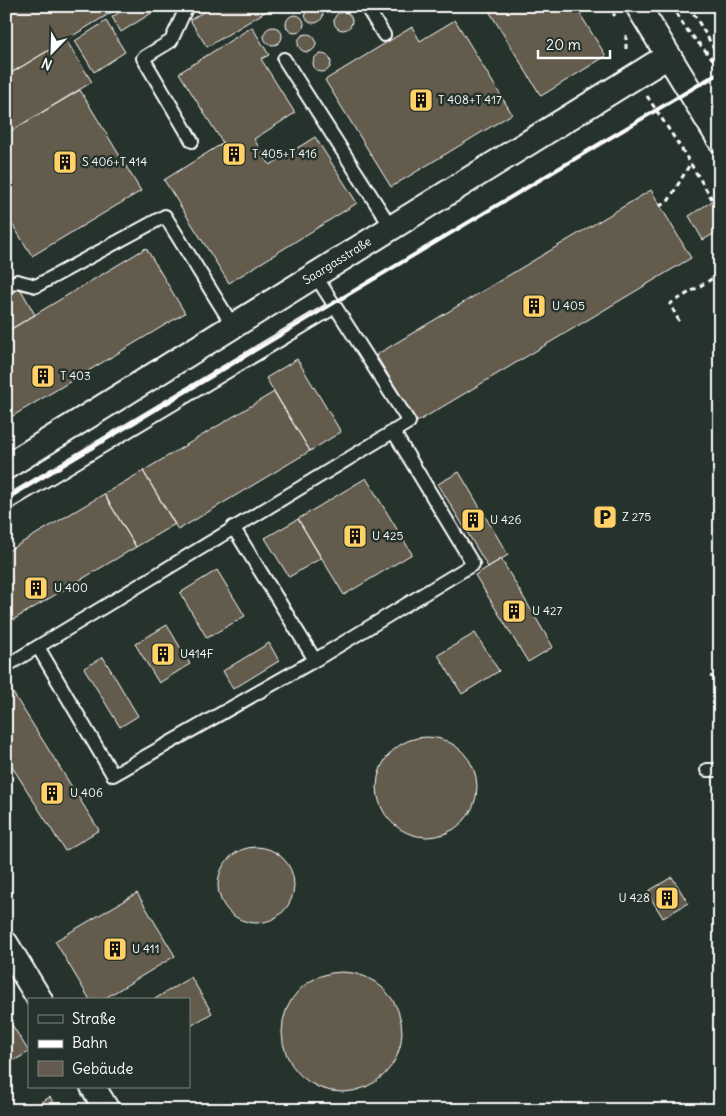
<svg xmlns="http://www.w3.org/2000/svg" width="726" height="1116" viewBox="0 0 726 1116" font-family="Delius,sans-serif">
<style>
.building{fill:#645b4e;stroke:#fff}
.lines{fill:none;stroke-linecap:round;stroke-linejoin:round}
.lane-casing{stroke:#fff;stroke-width:16}
.street-casing{stroke:#fff;stroke-width:28}
.path{stroke:#fff;stroke-width:3;stroke-dasharray:5 4;stroke-linecap:butt}
.lane{stroke:#26332d;stroke-width:12}
.street{stroke:#26332d;stroke-width:24}
.rail{stroke:#fff;stroke-width:4}
.labels{text-anchor:middle;stroke-width:5;stroke-linejoin:round;paint-order:stroke}
.poi-label{font-size:12px;fill:#fff;stroke:#26332d;text-anchor:start}
.street-label{font-size:12px;fill:#fff;stroke:#26332d}
</style>
<rect width="100%" height="100%" fill="#26332d"/>
<filter id="ink" filterUnits="userSpaceOnUse"><feTurbulence type="fractalNoise" baseFrequency=".02" numOctaves="2"/><feDisplacementMap in="SourceGraphic" scale="10" xChannelSelector="R" yChannelSelector="G"/><feConvolveMatrix kernelMatrix="1 2 1 2 8 2 1 2 1" color-interpolation-filters="sRGB"/></filter>
<g filter="url(#ink)">
<!-- building -->
<path class="building" d="M305 14a9 9 0 1 1 18 0a9 9 0 1 1-18 0Z
M 6,6 L 122,6 L 6,76 Z
M 129,6 L 163,6 L 121,32 L 112,17 Z
M 213,6 L 275,6 L 207,47 L 190,20 Z
M 323,6 L 339,6 L 337,10 L 331,12 Z
M 486,6 L 575,6 L 606,56 L 541,96 Z
M334 21a9 9 0 1 1 18 0a9 9 0 1 1-18 0Z
M286 24a9 9 0 1 1 18 0a9 9 0 1 1-18 0Z
M 455,20 L 512,114 L 391,187 L 325,80 L 412,27 L 420,41 Z
M 106,21 L 125,52 L 94,72 L 75,41 Z
M264 36a9 9 0 1 1 18 0a9 9 0 1 1-18 0Z
M 252,27 L 269,55 L 261,59 L 295,113 L 254,139 L 270,165 L 315,137 L 357,203 L 229,283 L 164,180 L 223,143 L 179,73 Z
M298 43a9 9 0 1 1 18 0a9 9 0 1 1-18 0Z
M 66,40 L 92,82 L 6,134 L 6,76 Z
M313 63a9 9 0 1 1 18 0a9 9 0 1 1-18 0Z
M 80,90 L 141,191 L 32,256 L 6,214 L 6,134 Z
M 651,190 L 691,258 L 417,422 L 376,355 Z
M 720,196 L 720,230 L 703,240 L 689,216 Z
M 146,248 L 185,313 L 6,420 L 6,332 Z
M 20,288 L 35,315 L 6,332 L 6,296 Z
M 297,359 L 341,432 L 310,451 L 266,378 Z
M 274,392 L 310,451 L 178,530 L 143,471 Z
M 143,471 L 175,524 L 136,547 L 104,494 Z
M 459,472 L 508,555 L 488,567 L 438,484 Z
M 366,478 L 412,554 L 344,595 L 298,519 Z
M 104,494 L 136,547 L 6,624 L 6,552 Z
M 298,519 L 321,558 L 289,577 L 265,538 Z
M 501,559 L 553,647 L 528,662 L 475,575 Z
M 217,570 L 245,616 L 207,638 L 180,593 Z
M 167,625 L 190,664 L 159,683 L 135,644 Z
M 475,633 L 499,671 L 462,694 L 438,655 Z
M 269,643 L 279,661 L 233,689 L 223,671 Z
M 103,657 L 138,716 L 120,727 L 84,668 Z
M 8,685 L 99,830 L 65,851 L 6,757 L 6,686 Z
M377 787a50 50 0 1 1 100 0a50 50 0 1 1-100 0Z
M218 885a38 38 0 1 1 76 0a38 38 0 1 1-76 0Z
M 672,877 L 688,903 L 663,918 L 647,892 Z
M 137,893 L 175,956 L 102,1000 L 90,1000 L 55,941 Z
M282 1032a60 60 0 1 1 120 0a60 60 0 1 1-120 0Z
M 191,977 L 212,1013 L 189,1027 L 189,1000 L 153,1000 Z
M 6,1015 L 29,1052 L 6,1065 Z
M 50,1097 L 58,1110 L 32,1110 L 31,1108 Z"/>
<g class="lines">
<!-- lane casing -->
<g class="lane-casing">
<path id="lane" d="M 187,6 L 171,41 L 143,58 L 192,141
M 366,6 L 384,35
M 284,59 L 391,227
M 6,287 L 17,281 L 36,286 L 165,216 L 233,326
M 6,504 L 335,307
M 233,527 L 315,660
M 38,647 L 113,775 L 315,660 L 473,564 L 393,431
M 6,666 L 409,422 L 315,275
M 707,770 L 720,770"/>
</g>
<!-- street casing -->
<g class="street-casing">
<path id="street" d="M 638,6 L 720,140
M 697,103 L 720,89
M 6,467 L 668,56
M 6,944 L 40,1000
M 93,1087 L 107,1110"/>
</g>
<!-- path -->
<path class="path" d="M 608,6 L 615,16
M 672,6 L 686,29 L 719,66
M 689,6 L 720,58
M 626,35 L 626,53
M 647,96 L 681,148 L 720,212
M 660,206 L 669,200 L 690,164
M 679,321 L 670,304 L 720,274
M 710,676 L 720,679"/>
<!-- lane -->
<use href="#lane" class="lane"/>
<!-- street -->
<use href="#street" class="street"/>
<!-- rail -->
<path class="rail" d="M 6,499 L 720,72"/>
</g>
</g>
<!-- icons -->
<defs>
<g id="building-square" transform="scale(1.25)"><rect x="-9" y="-9" width="18" height="18" rx="4" fill="#ffd166" stroke="#26332d"/><path d="M-4-6H4V6H1V3H-1V6H-4ZM-2.5-4.3h1.7v1.8h-1.7ZM.8-4.3h1.7v1.8H.8ZM-2.5-1h1.7V.8h-1.7ZM.8-1h1.7V.8H.8Z" fill="#111"/></g>
<g id="parking-square" transform="scale(1.25)"><rect x="-9" y="-9" width="18" height="18" rx="4" fill="#ffd166" stroke="#26332d"/><path d="M-3.5-5.5H1a3.5 3.5 0 0 1 0 7H-1V5.5H-3.5ZM-1-3.4V-.6H.8a1.4 1.4 0 0 0 0-2.8Z" fill="#111"/></g>
</defs>
<g fill-rule="evenodd">
<use href="#building-square" x="421" y="100"/>
<use href="#building-square" x="234" y="154"/>
<use href="#building-square" x="65" y="162"/>
<use href="#building-square" x="534" y="306"/>
<use href="#building-square" x="43" y="376"/>
<use href="#parking-square" x="605" y="517"/>
<use href="#building-square" x="473" y="520"/>
<use href="#building-square" x="355" y="536"/>
<use href="#building-square" x="36" y="588"/>
<use href="#building-square" x="514" y="611"/>
<use href="#building-square" x="163" y="654"/>
<use href="#building-square" x="52" y="793"/>
<use href="#building-square" x="667" y="898"/>
<use href="#building-square" x="115" y="949"/>
</g>
<g class="labels">
<!-- poi labels -->
<g class="poi-label">
<text x="438" y="104">T 408+T 417</text>
<text x="252" y="158">T 405+T 416</text>
<text x="82" y="166">S 406+T 414</text>
<text x="552" y="310">U 405</text>
<text x="60" y="380">T 403</text>
<text x="622" y="521">Z 275</text>
<text x="490" y="524">U 426</text>
<text x="372" y="540">U 425</text>
<text x="54" y="592">U 400</text>
<text x="532" y="615">U 427</text>
<text x="180" y="658">U414F</text>
<text x="70" y="797">U 406</text>
<text x="650" y="902" text-anchor="end">U 428</text>
<text x="132" y="953">U 411</text>
</g>
<!-- street labels -->
<g class="street-label">
<text transform="translate(337 261) rotate(-32)" y="4">Saargasstraße</text>
</g>
</g>
<!-- margin -->
<rect width="726" height="1116" fill="none" stroke="#26332d" stroke-width="25"/>
<rect x="12" y="12" width="701" height="1091" fill="none" stroke="#fff" stroke-width="2" filter="url(#ink)"/>
<!-- legend -->
<rect x="28" y="998" width="162" height="90" fill="#26332d" stroke="#7d8581"/>
<rect x="38" y="1015" width="25" height="8" fill="#26332d" stroke="#7d8581"/>
<text x="72" y="1024" font-size="15" fill="#ffffff">Straße</text>
<rect x="38" y="1040" width="25" height="8" fill="#ffffff" stroke="#7d8581"/>
<text x="72" y="1048" font-size="15" fill="#ffffff">Bahn</text>
<rect x="38" y="1061" width="25" height="15" fill="#645b4e" stroke="#7d8581"/>
<text x="72" y="1074" font-size="15" fill="#ffffff">Gebäude</text>
<!-- north arrow -->
<g transform="translate(52 52) rotate(203)" stroke="#26332d" stroke-width="4" paint-order="stroke">
<path d="M0-4L9 19L0 12L-9 19Z" fill="#ffffff"/>
<text y="-8" font-size="14" font-weight="bold" text-anchor="middle" fill="#ffffff">N</text>
</g>
<!-- scale -->
<path d="M538 50v8h72v-8" fill="none" stroke="#ffffff" stroke-width="2.5"/>
<text x="546" y="50" font-size="15" fill="#ffffff" stroke="#26332d" stroke-width="4" paint-order="stroke">20 m</text>
</svg>
